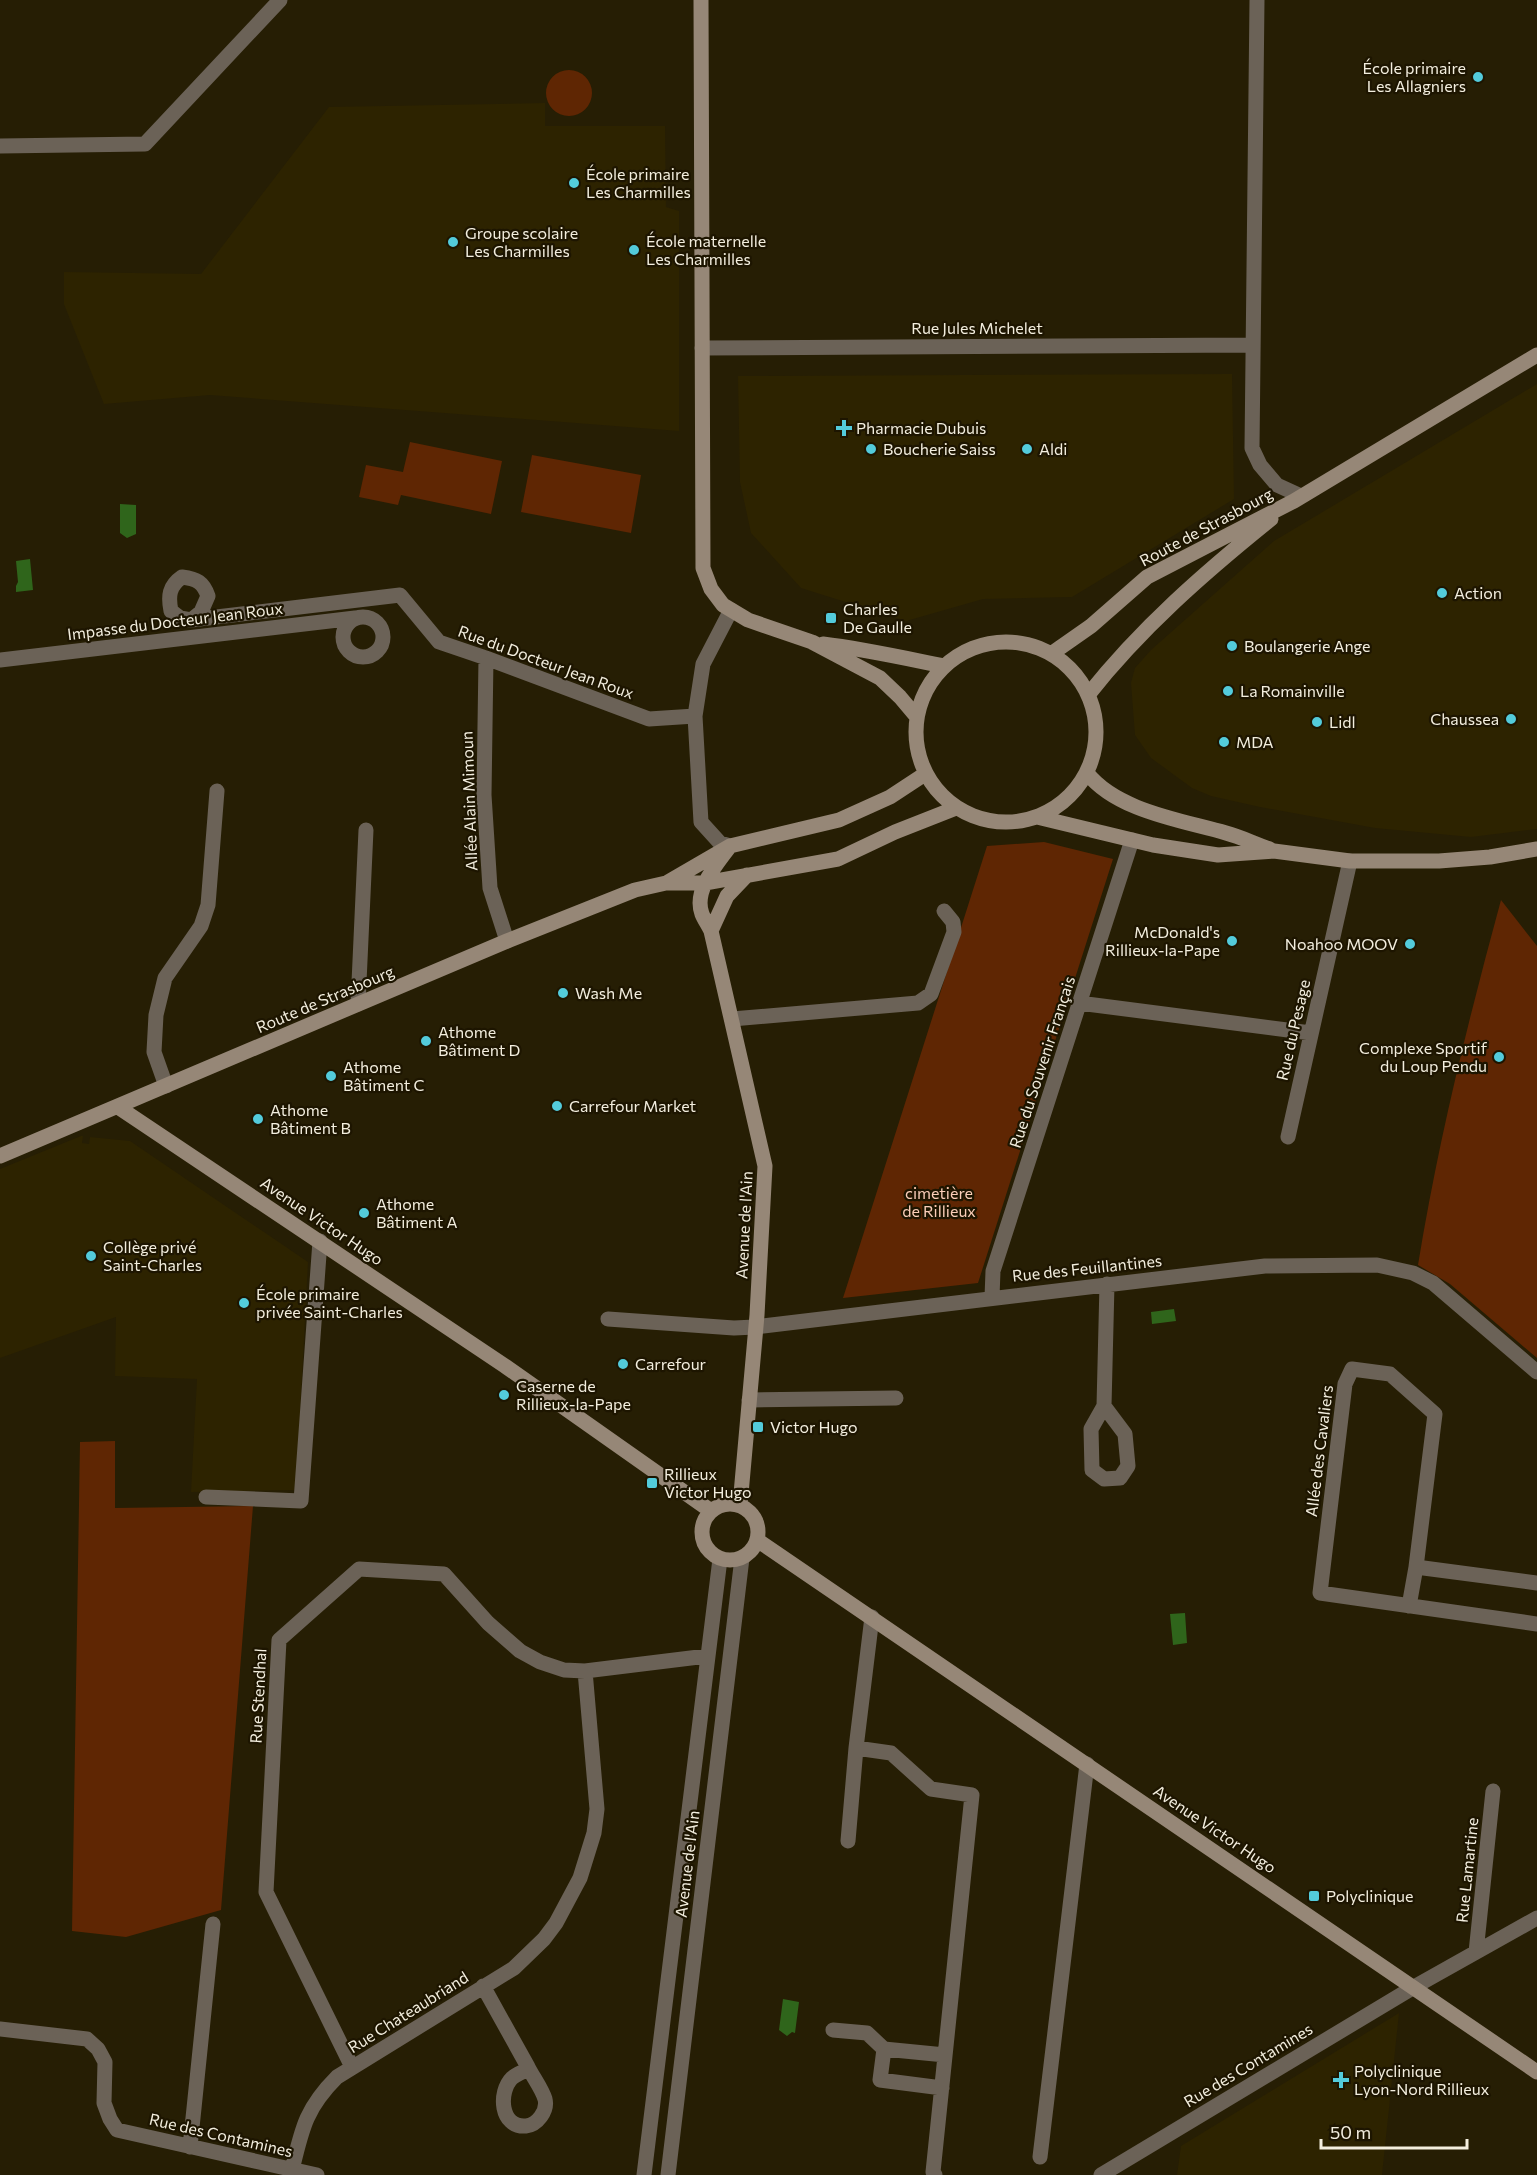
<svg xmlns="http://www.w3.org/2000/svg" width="1537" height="2175" viewBox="0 0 1537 2175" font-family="Commissioner,sans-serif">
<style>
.built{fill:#2d2300}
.green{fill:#5f2603}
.water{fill:#2f651b}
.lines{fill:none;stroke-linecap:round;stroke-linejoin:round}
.street{stroke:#6b6257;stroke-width:15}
.secondary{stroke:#968777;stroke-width:15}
.poi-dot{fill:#53cbdb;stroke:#1d1500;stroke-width:2}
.labels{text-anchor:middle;stroke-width:4.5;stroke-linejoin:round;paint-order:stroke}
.poi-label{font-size:16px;fill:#f3eede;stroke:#1d1500;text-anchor:start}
.street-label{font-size:16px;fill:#f3eede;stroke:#1d1500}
.park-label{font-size:16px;fill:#fbceb8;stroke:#1d1500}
</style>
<rect width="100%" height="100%" fill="#261e04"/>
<!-- built -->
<path class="built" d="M 545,103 L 545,126 L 665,126 L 666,207 L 679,211 L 679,431 L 210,395 L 104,404 L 64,304 L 64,272 L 201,274 L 329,107 Z
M 1232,374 L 1234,499 L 1072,597 L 983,599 L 906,621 L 801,588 L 751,533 L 740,482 L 738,376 Z
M 1537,384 L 1537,829 L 1471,837 L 1375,828 L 1260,807 L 1211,796 L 1192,788 L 1151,758 L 1135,735 L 1131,683 L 1135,668 L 1151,650 L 1274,541 Z
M 81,1136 L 83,1136 L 82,1143 L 89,1144 L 90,1137 L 130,1141 L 308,1262 L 296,1490 L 191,1492 L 197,1379 L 115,1376 L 116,1317 L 0,1358 L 0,1169 Z
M 1399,2013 L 1382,2175 L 1177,2175 L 1181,2146 Z"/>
<!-- green -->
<path class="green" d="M546 93a23 23 0 1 1 46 0a23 23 0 1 1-46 0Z
M 410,442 L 502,461 L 491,514 L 401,495 L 398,505 L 359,497 L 366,465 L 403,472 Z
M 532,455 L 641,475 L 631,533 L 521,512 Z
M 1044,842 L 1113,859 L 978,1283 L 843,1298 L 987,846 Z
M 1501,900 L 1537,946 L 1537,1358 L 1450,1284 L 1418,1265 C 1438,1142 1468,1021 1501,900 Z
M 115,1441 L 115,1508 L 253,1506 L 221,1910 L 126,1937 L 72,1931 L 80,1442 Z"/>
<!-- water -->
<path class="water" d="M 120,504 L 136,505 L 136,534 L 127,538 L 120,533 Z
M 30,559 L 33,590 L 16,592 L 16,586 L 18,582 L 16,561 Z
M 1174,1309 L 1176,1321 L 1152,1324 L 1151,1312 Z
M 1185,1613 L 1187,1643 L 1173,1645 L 1170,1614 Z
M 783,1999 L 799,2002 L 795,2033 L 792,2032 L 787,2036 L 779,2030 Z"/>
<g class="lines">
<!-- street -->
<path class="street" d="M 1257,0 L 1252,448 L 1260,465 L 1277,485 L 1301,496
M 0,146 L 145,144 L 280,0
M 702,348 L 1253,345
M343 637a20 20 0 1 1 40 0a20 20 0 1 1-40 0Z
M 191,620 L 201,612 L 208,596 C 203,582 197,579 182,577 C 169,586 168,596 171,611 L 180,618 L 191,620 L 400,595 L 439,642 L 486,658 L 649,719 L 695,716
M 486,658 L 484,795 L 490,888 L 507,941
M 0,660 L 355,618
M 730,846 L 720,843 L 701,822 L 695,716 L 703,664 L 731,610
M 1079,1003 L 1311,1033
M 358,1004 L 366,830
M 732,1019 L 918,1003 L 931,994 L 954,932 L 953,922 L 944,911
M 166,1086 L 154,1052 L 156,1015 L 165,978 L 201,926 L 208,905 L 217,791
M 1288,1137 L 1350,861
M 992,1297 L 993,1271 L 1132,840
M 608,1319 L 734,1328 L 755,1327 L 1265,1266 L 1377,1265 L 1413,1273 L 1433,1283 L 1537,1372
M 749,1400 L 896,1398
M 1104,1406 L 1125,1434 L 1128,1466 L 1120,1478 L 1104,1479 L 1092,1470 L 1091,1429 L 1104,1406 L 1107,1284
M 206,1497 L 301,1501 L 320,1241
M 1537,1583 L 1416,1567 L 1435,1414 L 1390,1374 L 1352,1369 L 1345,1384 L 1320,1593 L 1537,1624
M 1409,1606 L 1416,1567
M 856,1748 L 891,1753 L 931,1789 L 972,1795 L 933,2172 L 935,2175
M 848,1841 L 856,1748 L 872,1617
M 1476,1952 L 1493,1791
M 483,1986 C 498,2013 513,2040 528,2067 C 533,2077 542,2089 545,2099 C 548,2111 537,2125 526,2126 C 500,2128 498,2092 512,2078 C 517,2074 524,2071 529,2069
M 0,2029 L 87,2039 L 98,2049 L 105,2062 L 104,2103 L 110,2119 L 117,2130 L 317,2175
M 833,2030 L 867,2033 L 884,2049 L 945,2055
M 884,2049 L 880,2080 L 942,2088
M 352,2067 L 266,1892 L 279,1640 L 359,1569 L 444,1574 L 488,1623 L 520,1651 L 540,1662 L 564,1670 L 585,1671 L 707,1656
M 190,2147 L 213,1924
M 1040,2157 L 1087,1764
M 292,2170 C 302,2128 306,2108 337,2077 L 514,1968 L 544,1939 L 556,1923 L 580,1878 L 594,1833 L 597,1809 L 585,1671
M 644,2175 L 720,1559
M 668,2175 L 742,1558
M 1101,2175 L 1414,1987 L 1537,1918"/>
<!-- secondary -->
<path class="secondary" d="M 701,0 L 703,568 L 711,589 L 723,605 L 748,620 L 812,642 L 880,678 L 900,697 L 916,716
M916 732a90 90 0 1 1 180 0a90 90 0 1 1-180 0Z
M 823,644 C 864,649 904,658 944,666
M 1051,654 L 1091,626 L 1147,577 L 1294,501 L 1537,355
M 1088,695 C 1141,628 1204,573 1271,519
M 1087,773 C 1117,811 1181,820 1226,833 C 1241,837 1255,844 1270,849
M 1037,817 L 1153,845 L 1218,855 L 1274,851 L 1350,861 L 1439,861 L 1490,857 L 1537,849
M 730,846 C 717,864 693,890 702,914 C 704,919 708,925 711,931 L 765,1166 L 757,1315 L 740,1505
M 668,882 L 730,846 L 839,820 L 890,797 L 925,774
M 711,931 L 727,896 L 747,875
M 118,1107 L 505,1366 L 711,1511
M 0,1156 L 507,941 L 635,890 L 666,883 L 705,883 L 838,859 L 895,832 L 956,808
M702 1532a28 28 0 1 1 56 0a28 28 0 1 1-56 0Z
M 757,1540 L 1537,2072"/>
</g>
<!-- markers -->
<g class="poi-dot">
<circle cx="1478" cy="77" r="6"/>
<circle cx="574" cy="183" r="6"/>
<circle cx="453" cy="242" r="6"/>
<circle cx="634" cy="250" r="6"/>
<path d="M841 419h6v6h6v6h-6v6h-6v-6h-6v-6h6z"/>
<circle cx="871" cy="449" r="6"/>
<circle cx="1027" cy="449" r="6"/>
<circle cx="1442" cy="593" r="6"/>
<rect x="825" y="612" width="12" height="12" rx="3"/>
<circle cx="1232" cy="646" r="6"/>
<circle cx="1228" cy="691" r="6"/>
<circle cx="1511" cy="719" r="6"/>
<circle cx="1317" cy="722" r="6"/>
<circle cx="1224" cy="742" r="6"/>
<circle cx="1232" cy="941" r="6"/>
<circle cx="1410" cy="944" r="6"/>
<circle cx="563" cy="993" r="6"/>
<circle cx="426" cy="1041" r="6"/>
<circle cx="1499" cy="1057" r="6"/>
<circle cx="331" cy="1076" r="6"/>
<circle cx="557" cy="1106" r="6"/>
<circle cx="258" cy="1119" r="6"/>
<circle cx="364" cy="1213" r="6"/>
<circle cx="91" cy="1256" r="6"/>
<circle cx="244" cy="1303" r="6"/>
<circle cx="623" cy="1364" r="6"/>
<circle cx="504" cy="1395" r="6"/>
<rect x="752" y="1421" width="12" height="12" rx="3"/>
<rect x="646" y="1477" width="12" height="12" rx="3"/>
<rect x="1308" y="1890" width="12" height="12" rx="3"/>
<path d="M1338 2071h6v6h6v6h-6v6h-6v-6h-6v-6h6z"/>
</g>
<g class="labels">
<!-- poi labels -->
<g class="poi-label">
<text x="1466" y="74" text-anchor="end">École primaire<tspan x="1466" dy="18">Les Allagniers</tspan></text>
<text x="586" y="180">École primaire<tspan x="586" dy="18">Les Charmilles</tspan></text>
<text x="465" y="239">Groupe scolaire<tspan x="465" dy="18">Les Charmilles</tspan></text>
<text x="646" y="247">École maternelle<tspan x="646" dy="18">Les Charmilles</tspan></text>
<text x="856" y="434">Pharmacie Dubuis</text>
<text x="883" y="455">Boucherie Saiss</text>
<text x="1039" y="455">Aldi</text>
<text x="1454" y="599">Action</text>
<text x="843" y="615">Charles<tspan x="843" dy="18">De Gaulle</tspan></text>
<text x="1244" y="652">Boulangerie Ange</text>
<text x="1240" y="697">La Romainville</text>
<text x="1499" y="725" text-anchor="end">Chaussea</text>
<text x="1329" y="728">Lidl</text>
<text x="1236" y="748">MDA</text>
<text x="1220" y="938" text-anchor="end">McDonald's<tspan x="1220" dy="18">Rillieux-la-Pape</tspan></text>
<text x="1398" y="950" text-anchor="end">Noahoo MOOV</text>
<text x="575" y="999">Wash Me</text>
<text x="438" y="1038">Athome<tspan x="438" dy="18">Bâtiment D</tspan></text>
<text x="1487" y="1054" text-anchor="end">Complexe Sportif<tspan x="1487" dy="18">du Loup Pendu</tspan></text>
<text x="343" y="1073">Athome<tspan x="343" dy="18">Bâtiment C</tspan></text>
<text x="569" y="1112">Carrefour Market</text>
<text x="270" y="1116">Athome<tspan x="270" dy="18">Bâtiment B</tspan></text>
<text x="376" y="1210">Athome<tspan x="376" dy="18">Bâtiment A</tspan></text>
<text x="103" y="1253">Collège privé<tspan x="103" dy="18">Saint-Charles</tspan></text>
<text x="256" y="1300">École primaire<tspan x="256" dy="18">privée Saint-Charles</tspan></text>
<text x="635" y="1370">Carrefour</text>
<text x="516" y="1392">Caserne de<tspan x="516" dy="18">Rillieux-la-Pape</tspan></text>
<text x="770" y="1433">Victor Hugo</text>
<text x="664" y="1480">Rillieux<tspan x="664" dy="18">Victor Hugo</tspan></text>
<text x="1326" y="1902">Polyclinique</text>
<text x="1354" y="2077">Polyclinique<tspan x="1354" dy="18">Lyon-Nord Rillieux</tspan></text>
</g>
<!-- street labels -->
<g class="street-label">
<text x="977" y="334">Rue Jules Michelet</text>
<text transform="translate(1206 527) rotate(-28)" y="6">Route de Strasbourg</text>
<text transform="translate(175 621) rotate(-7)" y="6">Impasse du Docteur Jean Roux</text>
<text transform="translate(546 662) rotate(20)" y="6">Rue du Docteur Jean Roux</text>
<text transform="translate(469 801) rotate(-92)" y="6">Allée Alain Mimoun</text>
<text transform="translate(325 999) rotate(-23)" y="6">Route de Strasbourg</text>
<text transform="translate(1293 1030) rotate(-77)" y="6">Rue du Pesage</text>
<text transform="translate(1042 1062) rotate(-72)" y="6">Rue du Souvenir Français</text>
<text transform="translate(322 1221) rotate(34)" y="6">Avenue Victor Hugo</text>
<text transform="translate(744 1225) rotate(-87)" y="6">Avenue de l'Ain</text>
<text transform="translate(1087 1268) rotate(-6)" y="6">Rue des Feuillantines</text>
<text transform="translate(1319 1451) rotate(-83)" y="6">Allée des Cavaliers</text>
<text transform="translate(258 1696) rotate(-87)" y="6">Rue Stendhal</text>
<text transform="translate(1215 1829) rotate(34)" y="6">Avenue Victor Hugo</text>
<text transform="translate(687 1864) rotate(-83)" y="6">Avenue de l'Ain</text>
<text transform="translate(1467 1870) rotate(-84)" y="6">Rue Lamartine</text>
<text transform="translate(408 2012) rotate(-32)" y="6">Rue Chateaubriand</text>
<text transform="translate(1248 2065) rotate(-31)" y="6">Rue des Contamines</text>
<text transform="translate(221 2135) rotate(13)" y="6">Rue des Contamines</text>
</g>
<!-- park labels -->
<g class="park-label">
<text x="939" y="1199">cimetière<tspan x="939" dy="18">de Rillieux</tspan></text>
</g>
</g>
<!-- scale -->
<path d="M1321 2139v9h146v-9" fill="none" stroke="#f3eede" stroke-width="3"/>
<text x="1330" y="2139" font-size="18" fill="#f3eede" stroke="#1d1500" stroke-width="4.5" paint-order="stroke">50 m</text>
</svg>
